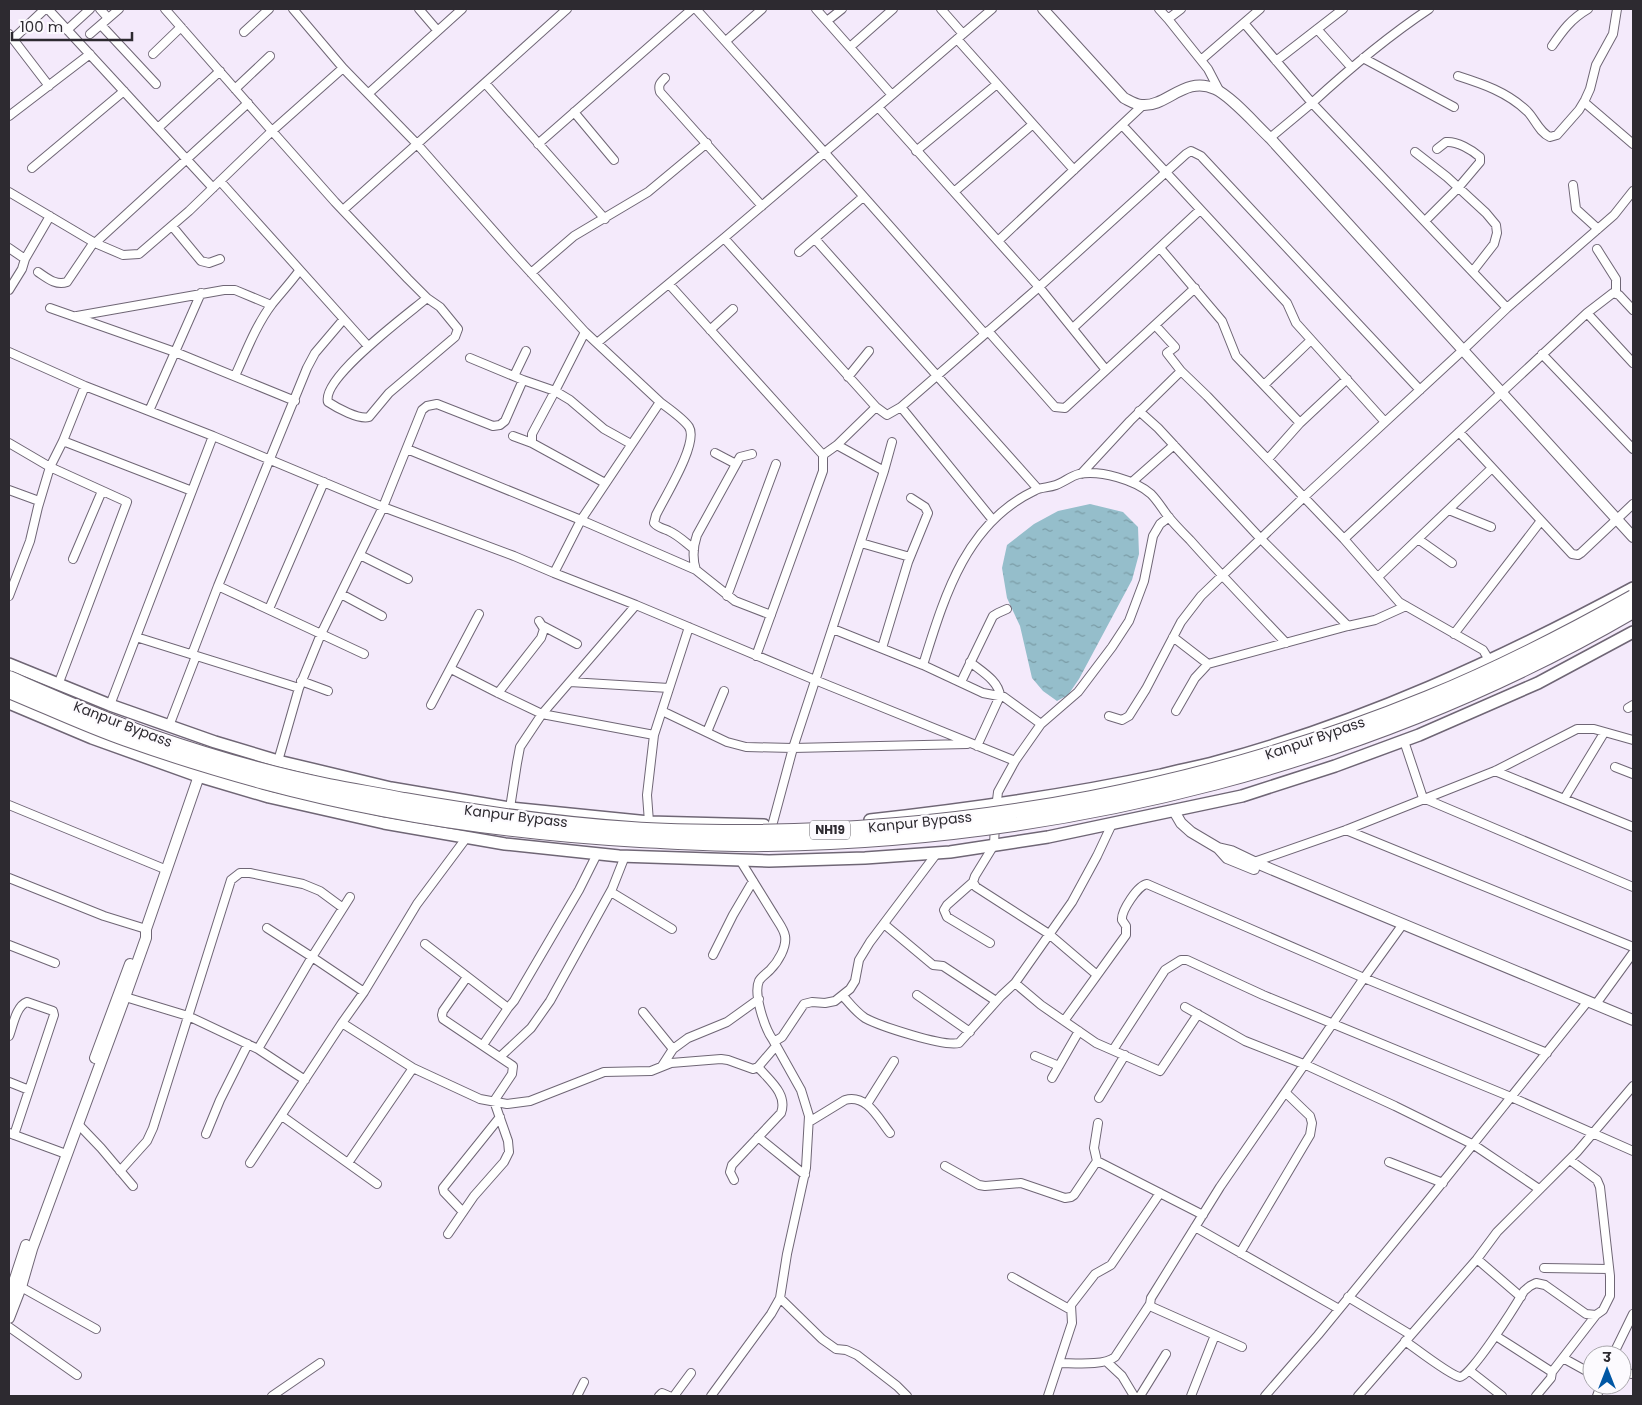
<svg xmlns="http://www.w3.org/2000/svg" width="1642" height="1405" viewBox="0 0 1642 1405" font-family="Poppins,'Noto Sans Devanagari',sans-serif">
<style>
.water{fill:url(#water-ripples)}
.lines{fill:none;stroke-linecap:round;stroke-linejoin:round}
.minor-casing{stroke:#6f6675;stroke-width:10}
.tertiary-casing{stroke:#6f6675;stroke-width:12}
.secondary-casing{stroke:#6f6675;stroke-width:14}
.minor{stroke:#fff;stroke-width:8}
.tertiary{stroke:#fff;stroke-width:10}
.secondary{stroke:#fff;stroke-width:11}
.trunk-bridge-casing{stroke:#6f6675;stroke-width:16;stroke-linecap:butt}
.trunk-bridge{stroke:#fff;stroke-width:14}
.labels{text-anchor:middle;stroke-width:4.5;stroke-linejoin:round;paint-order:stroke}
.shield{fill:#fcfafe;stroke:#6b686e;stroke-width:1}
.shield-label{font-size:12px;font-weight:bold;fill:#2d2a30}
.street-label{font-size:14px;fill:#2d2a30;stroke:#fcfafe}
</style>
<defs>
<pattern id="water-ripples" width="26" height="14" patternUnits="userSpaceOnUse" patternTransform="scale(1.25)"><rect width="26" height="14" fill="#95becb"/><path d="M2 4q2-2 4 0t4 0M15 11q2-2 4 0t4 0" fill="none" stroke="#7a9ba5"/></pattern>
</defs>
<rect width="100%" height="100%" fill="#f4eafb"/>
<!-- water -->
<path class="water" d="M 1090,504 L 1123,512 L 1138,527 L 1139,554 L 1132,580 L 1079,679 L 1068,695 L 1057,701 L 1043,691 L 1032,678 L 1020,626 L 1007,598 L 1002,568 L 1007,545 L 1034,524 L 1058,511 Z"/>
<g class="lines">
<!-- minor casing -->
<g class="minor-casing">
<path id="minor" d="M 48,9 L 213,188
M 100,9 L 108,18
M 293,9 L 343,68 L 417,144 L 567,9
M 419,9 L 437,30
M 696,9 C 793,116 889,225 985,334
M 816,9 L 892,95
M 941,9 L 963,34
M 992,9 L 878,107 L 1039,287 L 1106,370
M 1159,9 L 1168,19 L 1181,9
M 1168,19 L 1208,69 L 1220,92
M 827,21 L 842,9
M 1244,23 L 1312,103 C 1349,69 1387,37 1429,9
M 101,25 L 156,84
M 1317,29 L 1351,67
M 67,30 L 90,9
M 244,32 L 269,9
M 9,34 L 13,39 L 45,9
M 90,34 L 119,9
M 13,39 L 49,86
M 957,39 L 1074,170
M 726,41 L 762,9
M 1552,46 C 1563,30 1571,19 1588,9
M 850,47 L 893,9
M 153,54 L 181,27
M 1363,58 L 1454,107
M 1201,60 L 1260,9
M 1276,61 L 1343,9
M 343,68 L 272,131 L 335,202 L 408,279 L 427,298 L 440,307 L 458,329 L 455,337 L 389,393 L 369,417 C 359,420 337,408 328,402 C 321,378 408,314 427,298
M 1458,76 C 1483,84 1507,92 1527,111 C 1535,119 1539,132 1550,137 L 1557,135 L 1579,110 L 1585,100 L 1590,89 L 1596,65 L 1613,34 L 1617,9
M 665,78 C 660,83 658,85 660,92 L 762,206
M 485,83 L 605,219
M 235,89 L 270,56
M 369,93 L 462,9
M 1584,102 L 1633,144
M 574,112 L 614,160
M 9,116 L 90,54
M 1123,126 L 1287,303 L 1296,323 L 1385,422
M 158,128 L 220,71
M 1270,138 L 1312,103 L 1507,308
M 538,144 L 692,9
M 916,151 L 997,84
M 1415,152 L 1447,177 L 1486,213 L 1496,225 L 1497,233 L 1494,244 L 1473,271
M 32,168 L 124,91
M 220,181 L 368,346
M 1573,185 L 1576,209 L 1598,229
M 9,192 L 95,243 L 123,255 L 139,254 L 189,211 L 272,131 L 165,9
M 954,192 L 1033,124
M 343,210 L 417,144 L 513,253 L 585,332 L 660,402 L 581,520 L 554,573
M 1425,221 L 1458,188 L 1480,162 L 1480,157 C 1472,150 1457,141 1446,142 L 1437,149
M 172,226 L 201,261 L 209,263 L 220,259
M 724,238 L 876,407 L 887,415 L 901,407 L 1039,287 L 1186,154 L 1191,151 L 1201,156 L 1420,390
M 815,239 L 1038,489
M 998,241 L 1143,105
M 95,243 L 248,103
M 9,248 L 25,259 L 22,269 L 9,290
M 1160,248 L 1222,321 L 1236,356 L 1300,423
M 1597,249 L 1616,279 L 1616,293
M 799,252 L 863,197
M 25,259 L 50,216
M 38,272 C 47,278 56,286 67,282 L 94,242
M 531,273 L 574,236 L 648,192 L 707,143
M 669,284 L 823,455 L 837,445
M 50,308 L 175,352 L 295,401
M 1587,313 L 1613,293 L 1619,295 L 1633,310
M 77,316 L 224,290 L 235,290 L 271,305
M 1155,325 L 1175,347 L 1167,353 L 1181,371 L 1207,396 L 1344,539 L 1399,602 L 1483,650 L 1491,663
M 1073,328 L 1200,210
M 710,330 L 733,309
M 988,331 L 1055,407 L 1065,408 L 1195,288
M 597,343 L 724,238 L 878,107
M 9,352 L 85,386 L 213,436 L 383,507 L 514,556 L 554,573 L 636,605 L 815,680 L 1015,761 L 998,792 L 996,808
M 1542,354 L 1633,449
M 470,358 L 523,380 L 555,391 L 585,332
M 235,376 C 246,352 256,325 272,304 C 281,293 291,282 299,271
M 514,376 L 526,351
M 848,377 L 869,351
M 1264,385 L 1311,340
M 660,402 C 668,408 684,419 689,427 C 699,443 664,498 656,515 L 654,523 C 658,528 663,528 669,531 C 678,535 686,543 694,549
M 901,407 L 992,519
M 149,411 L 201,293
M 1139,411 L 1158,428 L 1260,538 L 1348,626
M 1459,432 L 1572,554 L 1578,555 L 1581,553 L 1633,504
M 513,436 L 532,443
M 63,441 L 192,491
M 9,443 L 50,467 L 38,507 L 30,541 L 9,596
M 407,449 L 581,520 L 696,570 L 735,601 L 771,615
M 715,453 L 736,464
M 1268,459 L 1300,423 L 1347,379
M 884,471 L 892,442
M 1081,474 L 1130,421 L 1181,371
M 1132,482 L 1174,445
M 605,483 L 532,443 L 532,434 L 555,391 L 570,400 L 604,429 L 631,444
M 9,490 L 39,501
M 1449,510 L 1491,527
M 1344,539 L 1587,313 L 1633,363
M 1418,539 L 1452,563
M 861,543 L 910,557
M 360,555 L 408,579
M 73,559 L 102,491
M 696,570 C 692,558 693,547 697,535 L 740,457 L 752,454
M 1378,577 L 1492,468
M 218,586 L 364,654
M 341,594 L 382,616
M 727,596 L 776,464
M 269,609 L 324,482
M 543,626 L 577,644
M 833,629 L 923,665 L 983,693 L 1004,697 L 1041,724 L 1015,761
M 1454,634 L 1540,522
M 136,637 L 299,688
M 1173,637 L 1208,664 L 1348,626 L 1375,620 L 1406,606
M 882,648 L 908,562 L 928,513 L 925,507 L 911,498
M 192,654 L 218,586 L 307,368 L 315,353 L 343,320
M 756,656 L 823,471 L 823,455
M 970,662 C 981,671 999,681 1000,696 L 977,746
M 923,665 C 944,598 965,524 1034,491 C 1040,487 1048,488 1056,485 C 1064,482 1071,476 1079,474 C 1101,470 1135,480 1151,494 C 1157,500 1162,508 1167,515 C 1174,524 1182,532 1190,540 C 1221,575 1254,609 1286,643
M 451,669 L 498,693 L 542,714 L 654,735
M 301,681 L 328,691
M 570,682 L 669,688
M 961,682 L 993,616 L 998,613 L 1007,609
M 58,685 L 127,502 L 50,467 L 63,441 L 85,386
M 498,693 L 541,638 L 544,629 L 539,621
M 110,705 L 213,436
M 431,705 L 479,614
M 1628,708 L 1633,705
M 662,711 L 727,742 L 746,747 L 793,748 L 967,744
M 1176,711 L 1195,678 L 1208,664
M 1109,716 L 1122,720 L 1129,716 L 1146,689 L 1181,622 L 1201,596 L 1304,497 L 1463,350 L 1507,308 L 1614,215 L 1633,191
M 1041,724 L 1078,692 L 1112,647 L 1129,621 L 1144,581 L 1153,536 L 1160,524 L 1169,517
M 169,726 L 196,656
M 707,732 L 724,691
M 1404,741 L 1423,798 L 1633,887
M 278,761 L 299,688 L 321,634 L 383,507 L 422,410 L 427,406 L 437,404 L 493,426 L 500,425 L 505,421 L 523,380
M 1615,767 L 1633,774
M 1495,771 L 1633,827
M 1564,799 L 1604,733
M 9,805 L 167,870
M 510,808 L 517,763 L 520,747 L 542,714 L 636,605
M 649,822 L 647,795 L 654,735 L 689,627
M 995,824 L 994,845 L 975,876 L 973,882 L 976,887 L 1049,934 L 1097,975
M 772,826 L 793,748 L 884,471 L 837,445 L 876,407
M 1346,830 L 1633,947
M 740,860 C 751,878 763,897 774,915 C 778,922 784,929 785,936 C 787,947 778,962 770,970 C 767,973 761,977 759,981 C 753,994 765,1029 773,1040 L 777,1040 L 782,1037 L 804,1004 L 812,1002 L 825,1003 L 835,1001 L 850,989 L 855,981 L 859,960 L 870,942 L 937,853
M 1252,864 L 1254,862 L 1346,830 L 1495,771 L 1577,729 L 1594,729 L 1633,740
M 9,878 L 104,916 L 146,929
M 973,882 L 947,905 L 944,910 L 947,917 L 990,943
M 611,892 L 672,929
M 884,924 L 933,965 L 943,966 L 996,1001
M 267,928 L 312,957 L 364,992
M 425,944 L 508,1008 L 514,1001 L 579,890 L 597,854
M 9,945 L 55,963
M 713,955 L 733,915 L 753,881
M 1015,983 L 1041,1005 L 1096,1043 L 1160,1071 L 1198,1014
M 917,995 L 970,1032
M 122,996 L 188,1016 L 258,1049 L 305,1080
M 843,996 C 850,1004 856,1012 865,1018 C 880,1026 943,1047 959,1043 L 1001,996 L 1015,983 L 1072,902 L 1097,856 L 1112,824
M 1596,1004 L 1633,953
M 1185,1007 L 1245,1041 L 1306,1065 L 1395,1106 L 1474,1145 L 1539,1189
M 643,1012 L 673,1049
M 1064,1021 L 1126,935 L 1126,926 L 1122,920 C 1121,911 1138,885 1147,884 L 1364,978 L 1547,1053
M 342,1023 L 413,1068 L 348,1163
M 9,1036 C 13,1026 16,1006 27,1002 L 53,1011 L 54,1015 L 14,1135
M 483,1045 L 508,1008
M 258,1049 L 312,957 L 350,897
M 1113,1050 L 1165,970 L 1181,960 L 1187,960 L 1263,995 L 1511,1097 L 1633,1151
M 1035,1056 L 1059,1066
M 500,1057 L 531,1028 L 550,1001 L 612,889 L 625,856
M 662,1066 L 673,1049 L 688,1038 L 727,1022 L 759,999
M 413,1068 L 480,1099 L 507,1104 L 530,1101 L 604,1072 L 651,1071 L 671,1063 L 721,1059 L 728,1060 L 753,1069 L 758,1067 L 776,1046
M 1052,1078 L 1079,1031
M 9,1082 L 29,1090
M 1099,1098 L 1125,1055
M 867,1104 L 894,1061
M 282,1116 L 377,1184
M 809,1122 L 845,1100 C 867,1094 878,1118 890,1133
M 1098,1123 L 1094,1148 L 1097,1161 L 1203,1215
M 78,1124 L 101,1148 L 133,1186
M 9,1133 L 66,1154
M 206,1134 L 220,1100 L 248,1044
M 758,1137 L 805,1175
M 1389,1162 L 1443,1183
M 250,1163 L 342,1023 L 364,992 L 417,904 L 467,837
M 945,1166 L 979,1185 L 985,1186 L 1021,1183 L 1065,1198 L 1071,1197 L 1074,1195 L 1097,1161
M 120,1171 L 147,1141 L 153,1128 L 231,880 L 240,873 L 250,873 L 303,884 L 320,891 L 343,908
M 734,1180 L 730,1172 L 732,1165 L 781,1113 C 788,1094 769,1080 758,1067
M 463,1212 L 444,1192 L 443,1188 L 500,1117
M 1195,1227 L 1339,1309
M 448,1234 L 474,1196 L 504,1162 L 509,1152 L 508,1141 L 494,1101 L 512,1074 L 513,1066 L 443,1019 L 442,1015 L 443,1011 L 467,977
M 1240,1253 L 1310,1135 L 1312,1123 L 1310,1116 L 1286,1093
M 1477,1259 L 1521,1297
M 1544,1268 L 1609,1269
M 1012,1277 L 1071,1310
M 21,1287 L 96,1329
M 1348,1297 L 1411,1335
M 780,1298 L 822,1339 L 836,1349 L 846,1350 L 857,1355 L 897,1386 L 907,1396
M 9,1327 L 77,1375
M 1496,1336 L 1552,1372 L 1551,1378 L 1536,1396
M 1405,1341 C 1415,1348 1451,1376 1460,1377 C 1471,1377 1517,1303 1524,1291 L 1530,1286 L 1536,1283 L 1545,1285 L 1586,1314 L 1596,1315 L 1603,1310 L 1610,1296 L 1610,1276 L 1600,1187 L 1597,1180 L 1570,1160
M 1242,1347 L 1152,1307 L 1150,1304 L 1151,1298 L 1220,1187 L 1364,978 L 1403,924
M 1613,1355 L 1633,1314
M 1563,1358 L 1592,1374
M 1107,1362 L 1122,1376 L 1134,1396
M 1059,1363 C 1074,1363 1104,1366 1115,1357 L 1150,1304
M 1470,1371 L 1502,1396
M 1552,1372 L 1596,1315
M 1622,1373 L 1633,1374
M 272,1396 L 320,1363
M 577,1396 L 584,1382
M 659,1396 L 662,1393 L 669,1396
M 674,1396 L 691,1373
M 711,1396 L 771,1314 L 780,1298 L 787,1254 L 806,1168 L 809,1116 L 801,1090 L 773,1040
M 1048,1396 L 1072,1323 L 1071,1305 L 1095,1274 L 1111,1265 L 1160,1193
M 1140,1396 L 1166,1354
M 1191,1396 L 1215,1335
M 1265,1396 L 1318,1335 L 1426,1203 L 1588,1001
M 1358,1396 L 1477,1259 L 1497,1232 L 1577,1152 L 1633,1086
M 1597,1396 L 1601,1385"/>
</g>
<!-- tertiary casing -->
<g class="tertiary-casing">
<path id="tertiary" d="M 1043,9 L 1124,98 C 1130,101 1136,105 1142,105 C 1167,107 1185,75 1215,89 C 1231,96 1256,125 1270,138 L 1633,537
M 1174,811 L 1181,823 L 1191,832 L 1218,848 L 1231,851 L 1254,862 L 1633,1020
M 1218,848 L 1227,858 L 1254,869
M 95,1058 L 130,964
M 9,1297 L 26,1245
M 9,1318 L 21,1287 L 32,1249 L 125,997 L 146,938 L 146,929 L 201,770"/>
</g>
<!-- secondary casing -->
<g class="secondary-casing">
<path id="secondary" d="M 9,664 L 110,705 L 215,742 L 278,761 L 391,788 L 510,808 L 649,822 L 764,825
M 9,703 L 92,738 L 198,776 L 269,797 L 384,823 L 505,844 L 619,856 L 769,861 L 865,858 L 950,852 L 1048,837 L 1242,796 L 1335,766 L 1419,735 L 1538,683 L 1633,632
M 870,820 C 969,809 1064,796 1161,775 C 1180,770 1198,767 1216,762 C 1362,723 1501,659 1633,588"/>
</g>
<!-- minor -->
<use href="#minor" class="minor"/>
<!-- tertiary -->
<use href="#tertiary" class="tertiary"/>
<!-- secondary -->
<use href="#secondary" class="secondary"/>
<!-- trunk-bridge casing -->
<g class="trunk-bridge-casing">
<path id="trunk-bridge" d="M 9,678 C 55,698 102,719 150,736 C 208,756 269,774 329,786 C 354,791 379,795 404,800 C 479,813 555,824 631,829 C 668,832 705,832 741,832 C 976,831 1210,787 1428,698 C 1499,669 1567,634 1633,597
M 9,691 C 48,707 86,725 126,739 C 171,755 217,769 264,782 C 387,815 513,833 640,840 C 682,842 725,845 767,844 C 1068,839 1372,763 1633,611"/>
</g>
<!-- trunk-bridge -->
<use href="#trunk-bridge" class="trunk-bridge"/>
</g>
<g class="labels">
<!-- shield labels -->
<rect class="shield" x="810" y="820.5" width="40" height="19" rx="4"/>
<g class="shield-label">
<text x="830" y="834">NH19</text>
</g>
<!-- street labels -->
<g class="street-label">
<text transform="translate(123 724) rotate(21)" y="5">Kanpur Bypass</text>
<text transform="translate(1315 738) rotate(-19)" y="5">Kanpur Bypass</text>
<text transform="translate(516 816) rotate(7)" y="5">Kanpur Bypass</text>
<text transform="translate(920 822) rotate(-6)" y="5">Kanpur Bypass</text>
</g>
</g>
<!-- border -->
<rect width="1642" height="1405" fill="none" stroke="#2d2a30" stroke-width="20"/>
<!-- north arrow -->
<g transform="translate(1607 1370)"><circle r="24" fill="#fcfafe" stroke="#a9a7ac"/>
<path d="M0-4L9 19L0 12L-9 19Z" fill="#0056a4"/>
<text y="-8" font-size="14" font-weight="bold" text-anchor="middle" fill="#2d2a30">उ</text>
</g>
<!-- scale -->
<path d="M12 32v8h120v-8" fill="none" stroke="#2d2a30" stroke-width="2.5"/>
<text x="20" y="32" font-size="15" fill="#2d2a30" stroke="#fcfafe" stroke-width="4" paint-order="stroke">100 m</text>
</svg>
